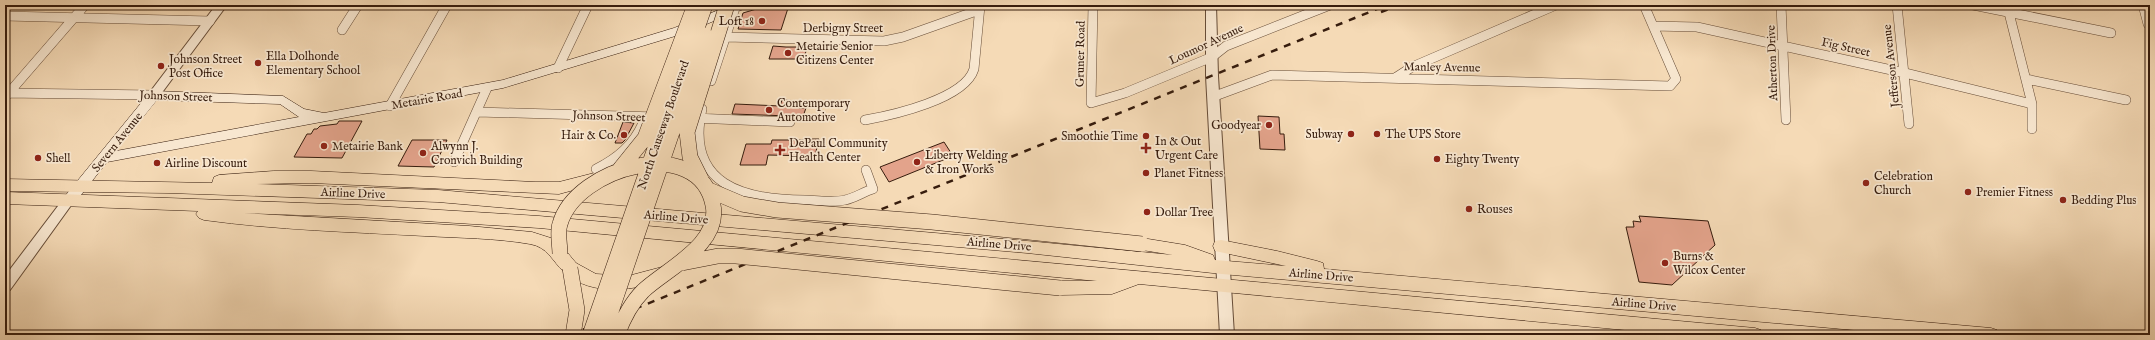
<svg xmlns="http://www.w3.org/2000/svg" width="2155" height="340" viewBox="0 0 2155 340" font-family="'IM FELL English',serif">
<style>
.building{fill:#e3a38b;stroke:#361c0d}
.lines{fill:none;stroke-linecap:round;stroke-linejoin:round}
.minor-casing{stroke:#664c37;stroke-width:10}
.tertiary-casing{stroke:#664c37;stroke-width:2}
.secondary-casing{stroke:#361c0d;stroke-width:1}
.trunk-casing{stroke:#361c0d;stroke-width:1}
.minor{stroke:#f8e7d0;stroke-width:9}
.tertiary{fill:#f8e7d0;fill-rule:evenodd}
.secondary{fill:#f8e7d0;fill-rule:evenodd}
.trunk{fill:#f5dab6;fill-rule:evenodd}
.rail{stroke:#361c0d;stroke-width:2.5;stroke-dasharray:7 7;stroke-linecap:butt}
.trunk-bridge-casing{stroke:#361c0d;stroke-width:16;stroke-linecap:butt}
.trunk-bridge{stroke:#f5dab6;stroke-width:15}
.poi-dot{fill:#8f2418;stroke:#f8e7d0;stroke-width:1.5}
.labels{text-anchor:middle;stroke-width:3.5;stroke-linejoin:round;paint-order:stroke}
.poi-label{font-size:12px;fill:#361c0d;stroke:#f8e7d0;text-anchor:start}
.street-label{font-size:12px;fill:#361c0d;stroke:#f8e7d0}
</style>
<rect width="100%" height="100%" fill="#f5dab6"/>
<filter id="stains"><feTurbulence type="fractalNoise" baseFrequency=".005" numOctaves="4"/><feColorMatrix values="0 0 0 0 .2 0 0 0 0 .09 0 0 0 0 .02 0 0 0 .5 -.17"/></filter>
<radialGradient id="worn" r=".72"><stop offset=".6" stop-color="#630" stop-opacity="0"/><stop offset="1" stop-color="#630" stop-opacity=".3"/></radialGradient>
<!-- building -->
<path class="building" d="M 770,5 L 789,5 L 781,30 L 738,29 L 743,13 Z
M 773,46 L 786,47 L 807,47 L 804,59 L 769,59 Z
M 782,100 L 801,101 L 799,108 L 806,108 L 802,119 L 795,119 L 790,116 L 732,114 L 735,104 L 780,106 Z
M 1258,116 L 1279,117 L 1280,134 L 1284,134 L 1285,150 L 1260,149 Z
M 339,121 L 362,121 L 342,158 L 294,157 L 307,134 L 311,134 L 314,129 L 317,129 L 320,126 L 337,124 Z
M 623,122 L 634,123 L 625,140 L 622,143 L 615,143 Z
M 810,139 L 819,139 L 815,156 L 768,155 L 766,165 L 740,165 L 746,144 L 771,144 L 772,140 L 810,140 Z
M 412,140 L 447,140 L 434,167 L 398,166 Z
M 944,142 L 953,156 L 889,182 L 880,167 Z
M 1639,216 L 1708,221 L 1715,245 L 1672,285 L 1639,282 L 1626,227 L 1634,227 L 1633,221 L 1641,222 Z"/>
<g class="lines">
<!-- minor casing -->
<g class="minor-casing">
<path id="minor" d="M 1093,5 L 1091,103 L 1125,93 L 1212,57 L 1226,46 L 1330,5
M 1781,5 L 1786,120
M 1897,5 L 1909,124
M 1973,5 L 2111,33
M 2007,5 L 2032,104 L 2032,129
M 2143,5 L 2148,24
M 5,16 L 210,21
M 1653,26 L 1697,27 L 1905,73 L 2032,104
M 342,30 L 358,5
M 726,37 L 884,41 L 903,37 L 979,10
M 558,68 L 588,5
M 1395,78 L 1412,67 L 1556,5
M 2026,79 L 2126,100
M 711,81 L 736,5
M 5,93 L 154,95
M 7,95 L 85,5
M 1215,96 L 1272,75 L 1670,86 L 1676,79 L 1644,5
M 390,106 L 447,5
M 702,109 C 685,185 744,200 805,200 C 818,200 832,203 845,200 C 855,198 863,192 873,189 L 866,170
M 478,112 L 657,117
M 694,118 L 790,122
M 865,120 C 893,115 965,99 974,69 L 980,6
M 454,162 L 487,88
M 596,169 C 618,158 633,145 643,123"/>
</g>
<!-- tertiary casing -->
<g class="tertiary-casing">
<path id="tertiary" d="M 216,5 L 227,5 L 158,98 L 150,98 L 148,95 L 150,92 Z
M 1206,5 L 1216,5 L 1218,76 L 1234,335 L 1220,335 L 1206,76 Z
M 68,196 L 72,198 L 74,201 L 72,204 L 10,290 L 5,291 L 5,276 L 64,198 Z"/>
</g>
<!-- secondary casing -->
<g class="secondary-casing">
<path id="secondary" d="M 731,5 L 748,5 L 746,8 L 682,34 L 503,88 L 107,162 L 73,205 L 68,206 L 63,205 L 61,201 L 150,92 L 154,91 L 283,96 L 304,109 L 324,113 L 503,80 L 674,28 ZM 157,100 L 280,104 L 299,117 L 116,151 Z"/>
</g>
<!-- trunk casing -->
<g class="trunk-casing">
<path id="trunk" d="M 274,171 L 311,171 L 535,182 L 559,182 L 602,171 L 607,173 L 610,177 L 607,181 L 559,194 L 311,183 L 257,184 L 438,190 L 1027,241 L 1173,255 L 1136,249 L 1134,244 L 1136,239 L 1142,238 L 1185,245 L 1213,255 L 1215,260 L 1286,266 L 1215,251 L 1213,246 L 1215,241 L 1221,240 L 1277,251 L 1317,261 L 1323,263 L 1324,269 L 1991,328 L 1997,330 L 1999,335 L 1910,335 L 1222,274 L 1027,253 L 438,202 L 168,193 L 5,191 L 5,179 L 212,183 L 214,177 L 219,175 Z
M 5,192 L 358,205 L 539,216 L 1755,328 L 1761,330 L 1763,335 L 1678,335 L 1139,284 L 1112,294 L 1060,295 L 1054,293 L 1052,288 L 1054,283 L 1060,281 L 1097,281 L 539,228 L 358,217 L 243,213 L 469,226 L 532,232 L 557,240 L 576,263 L 596,274 L 628,276 L 662,267 L 668,269 L 670,274 L 668,279 C 636,290 592,298 564,272 C 552,261 548,247 530,244 C 496,238 459,238 425,236 C 351,232 277,230 204,220 L 199,218 L 196,214 L 198,211 L 5,204 Z"/>
</g>
<!-- minor -->
<use href="#minor" class="minor"/>
<!-- tertiary -->
<use href="#tertiary" class="tertiary"/>
<!-- secondary -->
<use href="#secondary" class="secondary"/>
<!-- trunk -->
<use href="#trunk" class="trunk"/>
<!-- rail -->
<path class="rail" d="M 1381,12 L 1399,5
M 570,335 L 1387,5"/>
<!-- trunk-bridge casing -->
<g class="trunk-bridge-casing">
<path id="trunk-bridge" d="M 620,169 L 645,138 L 695,5
M 701,179 L 690,157 L 687,132 L 727,5
M 709,190 L 742,204 L 777,210 L 932,222 L 1142,244
M 560,254 C 560,245 557,232 560,224 C 576,167 699,133 713,205 C 721,245 666,269 643,291 C 631,303 623,319 617,335
M 682,263 L 718,256 L 736,256 L 1060,288
M 570,268 L 577,310 L 573,335
M 590,335 L 705,5
M 603,335 L 705,35"/>
</g>
<!-- trunk-bridge -->
<use href="#trunk-bridge" class="trunk-bridge"/>
</g>
<!-- markers -->
<g class="poi-dot">
<circle cx="762" cy="21" r="4"/>
<circle cx="788" cy="53" r="4"/>
<circle cx="258" cy="63" r="4"/>
<circle cx="161" cy="66" r="4"/>
<circle cx="769" cy="110" r="4"/>
<circle cx="1269" cy="125" r="4"/>
<circle cx="1351" cy="134" r="4"/>
<circle cx="1377" cy="134" r="4"/>
<circle cx="624" cy="135" r="4"/>
<circle cx="1146" cy="136" r="4"/>
<circle cx="324" cy="146" r="4"/>
<path d="M1144 142h4v4h4v4h-4v4h-4v-4h-4v-4h4z"/>
<path d="M778 144h4v4h4v4h-4v4h-4v-4h-4v-4h4z"/>
<circle cx="423" cy="153" r="4"/>
<circle cx="38" cy="158" r="4"/>
<circle cx="1437" cy="159" r="4"/>
<circle cx="917" cy="162" r="4"/>
<circle cx="157" cy="163" r="4"/>
<circle cx="1146" cy="173" r="4"/>
<circle cx="1866" cy="183" r="4"/>
<circle cx="1968" cy="192" r="4"/>
<circle cx="2063" cy="200" r="4"/>
<circle cx="1469" cy="209" r="4"/>
<circle cx="1147" cy="212" r="4"/>
<circle cx="1665" cy="263" r="4"/>
</g>
<g class="labels">
<!-- poi labels -->
<g class="poi-label">
<text x="754" y="25" text-anchor="end">Loft 18</text>
<text x="796" y="50">Metairie Senior<tspan x="796" dy="14">Citizens Center</tspan></text>
<text x="266" y="60">Ella Dolhonde<tspan x="266" dy="14">Elementary School</tspan></text>
<text x="169" y="63">Johnson Street<tspan x="169" dy="14">Post Office</tspan></text>
<text x="777" y="107">Contemporary<tspan x="777" dy="14">Automotive</tspan></text>
<text x="1261" y="129" text-anchor="end">Goodyear</text>
<text x="1343" y="138" text-anchor="end">Subway</text>
<text x="1385" y="138">The UPS Store</text>
<text x="616" y="139" text-anchor="end">Hair &amp; Co.</text>
<text x="1138" y="140" text-anchor="end">Smoothie Time</text>
<text x="1155" y="145">In &amp; Out<tspan x="1155" dy="14">Urgent Care</tspan></text>
<text x="789" y="147">DePaul Community<tspan x="789" dy="14">Health Center</tspan></text>
<text x="332" y="150">Metairie Bank</text>
<text x="431" y="150">Alwynn J.<tspan x="431" dy="14">Cronvich Building</tspan></text>
<text x="925" y="159">Liberty Welding<tspan x="925" dy="14">&amp; Iron Works</tspan></text>
<text x="46" y="162">Shell</text>
<text x="1445" y="163">Eighty Twenty</text>
<text x="165" y="167">Airline Discount</text>
<text x="1154" y="177">Planet Fitness</text>
<text x="1874" y="180">Celebration<tspan x="1874" dy="14">Church</tspan></text>
<text x="1976" y="196">Premier Fitness</text>
<text x="2071" y="204">Bedding Plus</text>
<text x="1477" y="213">Rouses</text>
<text x="1155" y="216">Dollar Tree</text>
<text x="1673" y="260">Burns &amp;<tspan x="1673" dy="14">Wilcox Center</tspan></text>
</g>
<!-- street labels -->
<g class="street-label">
<text x="843" y="32">Derbigny Street</text>
<text transform="translate(1206 44) rotate(-25)" y="4">Loumor Avenue</text>
<text transform="translate(1846 47) rotate(13)" y="4">Fig Street</text>
<text transform="translate(1080 54) rotate(-89)" y="4">Gruner Road</text>
<text transform="translate(1772 63) rotate(-92)" y="4">Atherton Drive</text>
<text transform="translate(1891 66) rotate(-96)" y="4">Jefferson Avenue</text>
<text transform="translate(1442 67) rotate(1)" y="4">Manley Avenue</text>
<text transform="translate(176 96) rotate(2)" y="4">Johnson Street</text>
<text transform="translate(427 99) rotate(-10)" y="4">Metairie Road</text>
<text transform="translate(609 116) rotate(2)" y="4">Johnson Street</text>
<text transform="translate(663 125) rotate(-71)" y="4">North Causeway Boulevard</text>
<text transform="translate(117 142) rotate(-51)" y="4">Severn Avenue</text>
<text transform="translate(353 193) rotate(2)" y="4">Airline Drive</text>
<text transform="translate(676 217) rotate(5)" y="4">Airline Drive</text>
<text transform="translate(999 244) rotate(5)" y="4">Airline Drive</text>
<text transform="translate(1321 275) rotate(5)" y="4">Airline Drive</text>
<text transform="translate(1644 304) rotate(5)" y="4">Airline Drive</text>
</g>
</g>
<!-- margin -->
<rect width="2155" height="340" fill="none" stroke="#f5dab6" stroke-width="20"/>
<rect x="6" y="6" width="2143" height="328" fill="none" stroke="#361c0d" stroke-width="2"/>
<rect x="10" y="10" width="2135" height="320" fill="none" stroke="#361c0d"/>
<rect width="100%" height="100%" filter="url(#stains)"/>
<rect width="100%" height="100%" fill="url(#worn)"/>
</svg>
